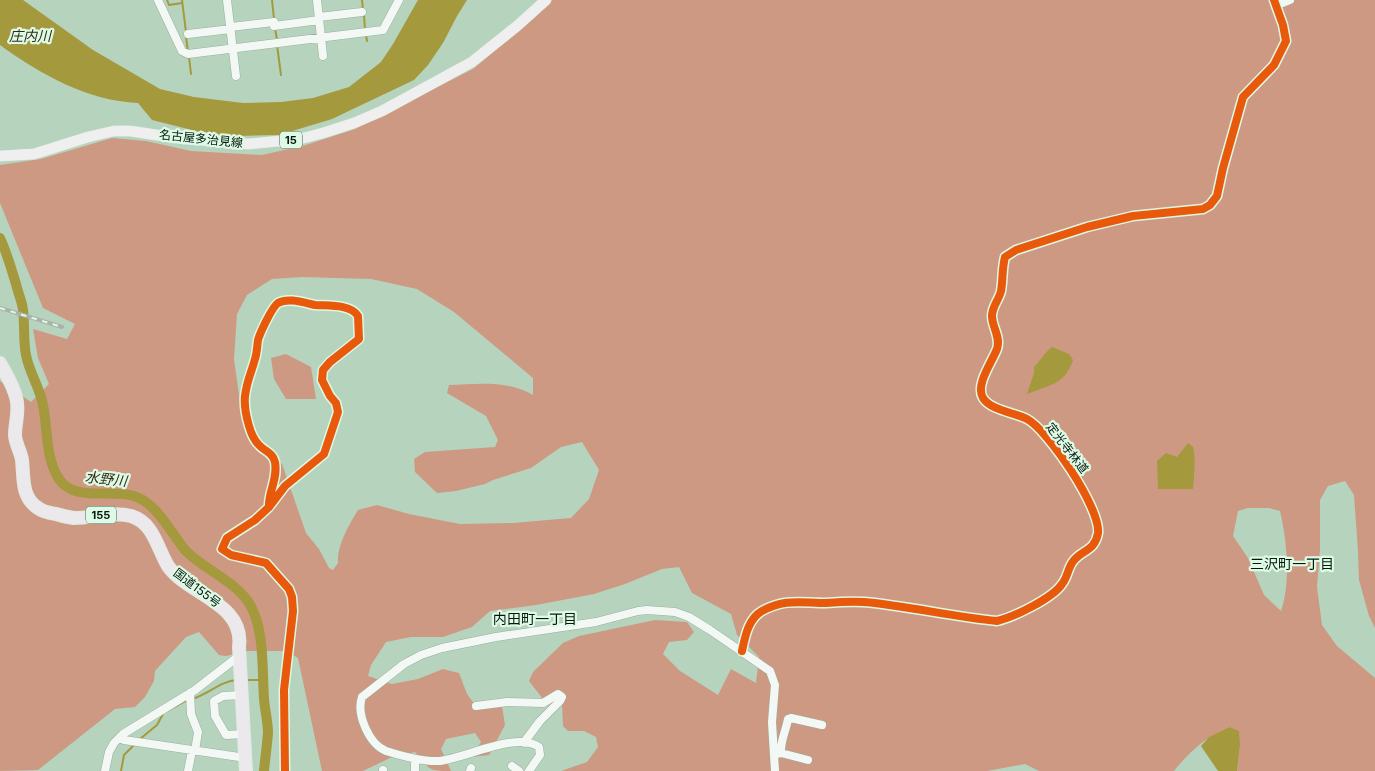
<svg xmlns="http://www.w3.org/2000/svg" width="1375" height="771" viewBox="0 0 1375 771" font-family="Inter,'Noto Sans JP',sans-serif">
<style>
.forest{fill:#ce9982;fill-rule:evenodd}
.water{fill:#a4993c}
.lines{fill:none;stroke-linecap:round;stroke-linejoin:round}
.stream{stroke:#a4993c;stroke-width:2}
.river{stroke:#a4993c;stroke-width:10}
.minor-casing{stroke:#98b09f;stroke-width:9}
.major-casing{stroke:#deebe2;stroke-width:11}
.highway-casing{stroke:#deebe2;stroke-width:14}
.minor{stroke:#f4f8f5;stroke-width:8}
.major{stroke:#efefef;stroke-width:10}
.highway{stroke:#ebe9eb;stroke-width:12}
.rail-casing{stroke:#aab2ac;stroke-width:4}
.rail{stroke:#def9e5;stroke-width:2;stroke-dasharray:5.5;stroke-linecap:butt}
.cycleway-casing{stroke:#def9e5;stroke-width:11}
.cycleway{stroke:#e8590c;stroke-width:8}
.labels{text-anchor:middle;stroke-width:4.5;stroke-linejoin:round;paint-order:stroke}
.shield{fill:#def9e5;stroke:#455c4d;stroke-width:1}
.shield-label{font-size:11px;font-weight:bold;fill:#04190c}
.street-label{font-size:12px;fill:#04190c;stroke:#def9e5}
.water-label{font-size:14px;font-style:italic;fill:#312a14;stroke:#def9e5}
.neighbourhood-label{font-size:14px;fill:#04190c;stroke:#def9e5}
</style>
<rect width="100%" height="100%" fill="#b6d3be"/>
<!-- forest -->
<path class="forest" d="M 552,0 L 1375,0 L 1375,628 L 1369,616 L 1359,580 L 1358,551 L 1354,495 L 1345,481 L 1328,486 L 1320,500 L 1320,549 L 1317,587 L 1322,625 L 1337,646 L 1375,678 L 1375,771 L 1237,771 L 1240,746 L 1229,727 C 1205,738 1191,750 1174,771 L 1039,771 L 1025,764 L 987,771 L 561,771 L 587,762 L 598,747 L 596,737 L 584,731 L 568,731 L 563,726 L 562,704 L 543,699 L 529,681 L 533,672 L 563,643 L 579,636 L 655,620 L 687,622 L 694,632 L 687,640 L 669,642 L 663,654 L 680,671 L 718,695 L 731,669 L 756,683 L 759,657 L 737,635 L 731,614 L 692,593 L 679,567 L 662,569 L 625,584 L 594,594 L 536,605 L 490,611 L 472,627 L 443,637 L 411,637 L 386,642 L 371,665 L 368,676 L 392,684 L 418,679 L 443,669 L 459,673 L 467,694 L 475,705 L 501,700 L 505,725 L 489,755 L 472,757 L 481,742 L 475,733 L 446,739 L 441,749 L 451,771 C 428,771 430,770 415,752 L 390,758 L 363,771 L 322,771 L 298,658 L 286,651 L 248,651 L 226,656 L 219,655 L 199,632 L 186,637 L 155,671 L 154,681 L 145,697 L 135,707 L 115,709 L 38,770 L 0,771 L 0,381 L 31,402 L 49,384 L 38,358 L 33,329 L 67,339 L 75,324 L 43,308 L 0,203 L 0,165 L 41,159 L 112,138 L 146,141 L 191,151 L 262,155 L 306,145 L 355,129 L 473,69 L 532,20 ZM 302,277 L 371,279 L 417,289 L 454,312 L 533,378 L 533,395 C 508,380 477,384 449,385 L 447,393 L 486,416 L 498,440 L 495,447 L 425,452 L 414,459 L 415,472 L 437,493 L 456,491 L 485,484 L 493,480 L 531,468 L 561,447 L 582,442 L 599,470 L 589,499 L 571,518 L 513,523 L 460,524 L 409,514 L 377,505 L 358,510 C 349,525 337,545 338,563 L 333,570 L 329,568 L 319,549 L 306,533 L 282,464 L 259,441 L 241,409 L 234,359 L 237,314 L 247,295 L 272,279 ZM 1248,508 L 1269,508 L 1280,511 C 1287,541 1291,582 1281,611 L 1264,595 L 1248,558 L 1233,536 L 1238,511 Z
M 286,354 L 311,367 L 316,399 L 286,399 L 274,379 L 271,358 Z"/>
<!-- water -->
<path class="water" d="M 0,0 L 23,0 L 93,50 L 160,89 L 194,97 L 243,103 L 281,102 L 313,98 L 349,87 L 381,62 L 393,44 L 418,0 L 467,0 L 457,16 L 443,43 L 428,65 L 414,80 L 332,119 L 279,135 L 236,136 L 200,132 L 152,120 L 138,103 C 88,101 40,74 0,45 Z
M 1052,347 L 1069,354 L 1073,360 C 1065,384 1050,385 1027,394 L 1034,373 L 1034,367 C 1041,360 1044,353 1052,347 Z
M 1188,443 L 1193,447 C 1196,461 1194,475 1193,489 L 1158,489 L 1157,461 L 1166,453 L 1177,457 Z
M 1229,727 L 1239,731 L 1240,746 L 1237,771 L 1218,771 L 1201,746 L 1209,737 Z"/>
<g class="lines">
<!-- stream -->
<path class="stream" d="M 167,0 L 169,5 L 182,3
M 182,0 L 186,32
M 272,0 L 274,19
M 362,0 L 363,10
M 364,15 L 365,30
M 275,28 L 277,40
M 366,35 L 367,41
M 186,37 L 188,52
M 277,45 L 281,75
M 189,57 L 191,74
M 247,680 L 264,680
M 192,699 C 208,695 220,681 237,680
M 167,711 L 187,700
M 140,739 L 157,725 L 163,714
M 121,771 L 124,755 L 133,746"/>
<!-- river -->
<path class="river" d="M 0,238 C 7,253 11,268 16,284 C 18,293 22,301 23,310 C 25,325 23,340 26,355 C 29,372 40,388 43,405 C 48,430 45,457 59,479 C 74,502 111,489 134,496 C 157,503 171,533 185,550 C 203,569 234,580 249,603 C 265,628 262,671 264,699 C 265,711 268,722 268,733 C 267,746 265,759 264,771"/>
<!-- minor casing -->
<g class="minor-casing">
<path id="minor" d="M 158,0 L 182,51 L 188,54 L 383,30 L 399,0
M 227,0 L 236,76
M 317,0 L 323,56
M 1277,5 L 1290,0
M 319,17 L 362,12
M 231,27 L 274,22 L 274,26 L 319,20
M 188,34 L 231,29
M 269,507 C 268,492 278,480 275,462 C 273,453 266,452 260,446 C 254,441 251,433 249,426 C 246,416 244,406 245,396 C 247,380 251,374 255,359 C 257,353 257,347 258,340 C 260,333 272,307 278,303 C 288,297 305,303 315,305 C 327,306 351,304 358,316 L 359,339 L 330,362 L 323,370 L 322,380 L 330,396 L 336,403 L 338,412 L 324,454 L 285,486 L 269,507 L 255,520 L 227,538 L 222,549 L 231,555 L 266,563 L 289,589 L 292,597 L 293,611 L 284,690 L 285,771
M 742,651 C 745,637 748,619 762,611 C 785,598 802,603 826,603 C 838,602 851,601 864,602 C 909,606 953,617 997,621 C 1014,617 1053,598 1062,584 C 1067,578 1068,569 1072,563 C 1080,550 1095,552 1098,533 C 1101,509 1048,430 1027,419 C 1016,413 990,410 983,398 C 975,385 992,362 997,349 C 1001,337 992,327 992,316 C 992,306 999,300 1001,291 C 1003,280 1002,268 1005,257 L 1016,250 L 1087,227 L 1133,216 L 1203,209 L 1210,205 L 1217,196 L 1223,168 L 1243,97 L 1274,65 L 1286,41 L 1283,25 L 1274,0
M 190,693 L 191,714 L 198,732 L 195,751
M 242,695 L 223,696 L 214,701 L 215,716 L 226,735 L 244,734
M 476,706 L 507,702 L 543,703 L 558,694 L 562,697 L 560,701 L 540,721 L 525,741 L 525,743
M 119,738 L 124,740 L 246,758
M 781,753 C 780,741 786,731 788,719 L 791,718 L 822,725
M 776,754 L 781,753 L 808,760
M 415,764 L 415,771
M 512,766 L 519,771
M 383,770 L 383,771
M 105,771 L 109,752 L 114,743 L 123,734 L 195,690 L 235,659 L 240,658
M 188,771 L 192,751
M 470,771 L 471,768
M 529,771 L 540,755 L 539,747 C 516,731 464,759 439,761 C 422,762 402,756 386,751 C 369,744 356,714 362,697 L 404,664 L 421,655 L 442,648 L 496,637 L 596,622 L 638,611 L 647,610 L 675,612 L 689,617 L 710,630 L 770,671 L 775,685 L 772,722 L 775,771"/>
</g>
<!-- major casing -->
<g class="major-casing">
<path id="major" d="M 0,156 L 34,154 L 88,137 L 114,131 L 130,131 L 177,138 L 248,144 L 300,139 L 323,133 L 354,123 L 382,111 L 472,62 L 517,26 L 546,0"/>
</g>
<!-- highway casing -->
<g class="highway-casing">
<path id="highway" d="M 0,363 C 6,374 13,385 16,397 C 20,410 15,422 15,435 C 15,443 21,452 22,460 C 24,478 21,497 38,508 C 43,512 50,513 56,514 C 62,516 68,517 74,518 C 93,518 112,511 131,516 C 154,523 157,548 168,566 C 188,595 245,603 239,647 L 246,771"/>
</g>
<!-- minor -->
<use href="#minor" class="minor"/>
<!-- major -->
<use href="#major" class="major"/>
<!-- highway -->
<use href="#highway" class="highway"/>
<!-- rail casing -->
<g class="rail-casing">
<path id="rail" d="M 0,308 L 62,327"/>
</g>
<!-- rail -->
<use href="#rail" class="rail"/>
<!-- cycleway casing -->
<g class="cycleway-casing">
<path id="cycleway" d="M 269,507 C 268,492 278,480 275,462 C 273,453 266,452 260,446 C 254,441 251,433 249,426 C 246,416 244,406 245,396 C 247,380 251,374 255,359 C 257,353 257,347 258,340 C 260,333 272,307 278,303 C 288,297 305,303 315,305 C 327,306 351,304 358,316 L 359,339 L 330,362 L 323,370 L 322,380 L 330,396 L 336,403 L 338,412 L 324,454 L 285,486 L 269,507 L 255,520 L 227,538 L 222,549 L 231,555 L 266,563 L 289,589 L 292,597 L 293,611 L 284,690 L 285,771
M 742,651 C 745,637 748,619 762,611 C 785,598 802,603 826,603 C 838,602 851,601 864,602 C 909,606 953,617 997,621 C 1014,617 1053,598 1062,584 C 1067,578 1068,569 1072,563 C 1080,550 1095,552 1098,533 C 1101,509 1048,430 1027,419 C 1016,413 990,410 983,398 C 975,385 992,362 997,349 C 1001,337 992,327 992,316 C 992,306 999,300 1001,291 C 1003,280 1002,268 1005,257 L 1016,250 L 1087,227 L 1133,216 L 1203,209 L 1210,205 L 1217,196 L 1223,168 L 1243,97 L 1274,65 L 1286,41 L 1283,25 L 1274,0"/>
</g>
<!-- cycleway -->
<use href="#cycleway" class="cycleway"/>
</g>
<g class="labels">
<!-- shield labels -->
<g class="shield">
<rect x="280" y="131.5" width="22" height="17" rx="4"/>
<rect x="86" y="506.5" width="30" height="17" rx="4"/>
</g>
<g class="shield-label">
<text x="291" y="144">15</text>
<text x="101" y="519">155</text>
</g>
<!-- street labels -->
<g class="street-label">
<text transform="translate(201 139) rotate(6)" y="4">名古屋多治見線</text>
<text transform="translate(1067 448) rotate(52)" y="4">定光寺林道</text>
<text transform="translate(197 588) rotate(37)" y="4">国道155号</text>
</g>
<!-- water labels -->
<g class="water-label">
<text x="30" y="41">庄内川</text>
<text transform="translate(106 479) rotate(6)" y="5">水野川</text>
</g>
<!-- neighbourhood labels -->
<g class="neighbourhood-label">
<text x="1292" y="569">三沢町一丁目</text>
<text x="535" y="624">内田町一丁目</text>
</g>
</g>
</svg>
